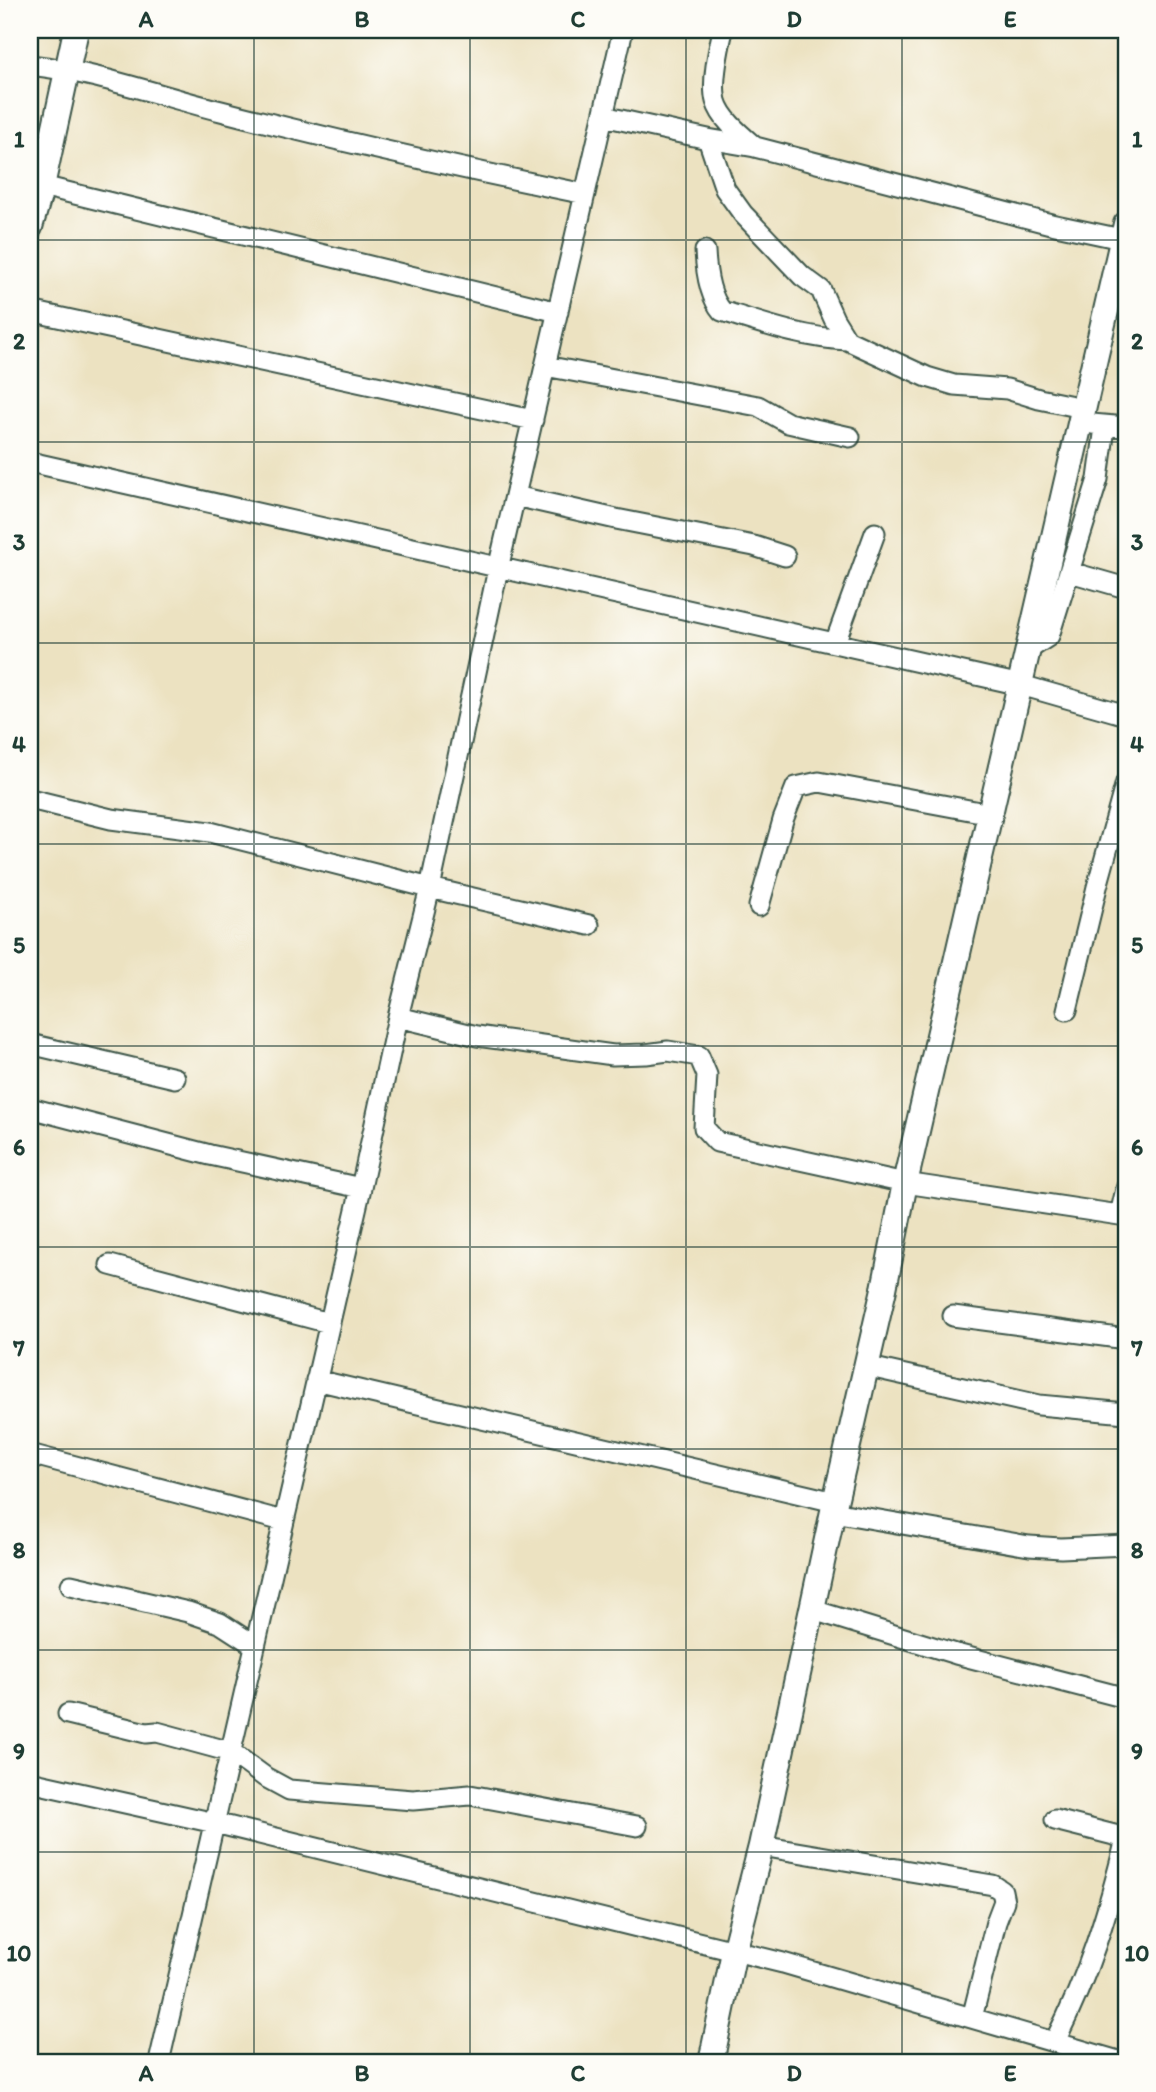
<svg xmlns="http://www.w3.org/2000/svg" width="1156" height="2092" viewBox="0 0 1156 2092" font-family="Itim,sans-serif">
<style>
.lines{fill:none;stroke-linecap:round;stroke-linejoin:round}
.minor-casing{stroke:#3e5649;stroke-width:23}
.tertiary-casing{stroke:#3e5649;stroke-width:28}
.minor{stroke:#fff;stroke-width:19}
.tertiary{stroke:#fff;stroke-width:24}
.grid{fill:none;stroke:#1f3d34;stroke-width:2;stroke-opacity:0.55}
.neatline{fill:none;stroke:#1f3d34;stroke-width:2.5}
.grid-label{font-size:23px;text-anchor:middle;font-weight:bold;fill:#1f3d34}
</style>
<rect width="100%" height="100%" fill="#fdfcf7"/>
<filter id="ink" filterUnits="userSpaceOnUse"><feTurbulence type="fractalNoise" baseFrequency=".0143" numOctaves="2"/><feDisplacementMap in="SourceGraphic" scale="14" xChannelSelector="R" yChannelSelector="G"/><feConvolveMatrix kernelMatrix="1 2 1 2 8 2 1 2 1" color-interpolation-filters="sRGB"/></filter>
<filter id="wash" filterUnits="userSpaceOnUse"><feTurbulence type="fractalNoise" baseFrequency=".00686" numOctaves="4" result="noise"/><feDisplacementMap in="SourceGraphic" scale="28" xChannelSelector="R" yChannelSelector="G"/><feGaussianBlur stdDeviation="1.57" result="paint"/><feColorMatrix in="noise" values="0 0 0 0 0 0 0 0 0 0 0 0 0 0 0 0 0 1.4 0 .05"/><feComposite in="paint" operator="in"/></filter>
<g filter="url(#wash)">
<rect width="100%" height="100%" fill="#ece2c1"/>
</g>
<g filter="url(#ink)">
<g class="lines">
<!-- minor casing -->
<g class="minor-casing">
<path id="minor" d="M 723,30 C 719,48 711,82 716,101 C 721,119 741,135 755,147 L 1051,224 L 1126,240
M 30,65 C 95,72 157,95 221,111 C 341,142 463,169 585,194
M 603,116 L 708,139 L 755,147
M 708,139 L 725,189 L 743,214 L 802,276 L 821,290 L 834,319 L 847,340 L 927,377 L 954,385 L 1007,389 L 1039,399 L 1083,408
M 42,186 L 558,312
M 705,251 C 706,271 709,296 722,311 C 764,324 803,338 847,340
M 30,311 L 533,420
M 545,366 L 758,406 L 788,423 L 850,437
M 1092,424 L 1126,427
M 30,462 L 1021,685 L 1126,715
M 515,496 L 616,519 L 754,546 L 785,556
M 1070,572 L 1126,588
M 835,643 L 875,533
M 1029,649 L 1049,636 L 1098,479 L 1105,427
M 30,799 L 111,819 L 210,832 L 430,888 L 589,925
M 759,906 L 783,820 L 796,787 L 819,782 L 991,814
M 1067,1010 L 1097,887 L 1126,782
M 398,1017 L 477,1036 L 613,1055 L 646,1054 L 668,1051 L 699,1056 L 707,1075 L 704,1128 L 717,1142 L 905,1183 L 1126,1216
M 30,1044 L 175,1078
M 30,1108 L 210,1155 L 361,1188
M 1120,1215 L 1126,1189
M 110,1265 L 329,1323
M 953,1316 L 1126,1339
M 865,1366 L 1039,1405 L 1126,1413
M 316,1380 L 835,1502
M 30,1454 L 283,1521
M 833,1512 L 1029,1546 L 1061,1548 L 1126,1545
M 71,1585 L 188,1612 L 220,1623 L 254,1645
M 813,1610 L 956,1654 L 1126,1698
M 68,1714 L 146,1733 L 157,1732 L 231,1752 L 265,1777 L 289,1790 L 413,1800 L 470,1795 L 637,1826
M 30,1782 L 215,1823 L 783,1963 L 1122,2062
M 1055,1820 L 1126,1838
M 761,1846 L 993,1885 L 1002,1891 L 1004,1901 L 996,1922 L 972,2018
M 1055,2041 C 1089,1974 1108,1912 1126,1839
M 159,2062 L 361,1188 L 398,1017 L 430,888 L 498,569 L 623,30"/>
</g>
<!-- tertiary casing -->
<g class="tertiary-casing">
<path id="tertiary" d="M 30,227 L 42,186 L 76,30
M 711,2062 L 734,1952 L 761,1846 L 835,1502 L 884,1289 L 905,1183 L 1126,224"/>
</g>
<!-- minor -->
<use href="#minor" class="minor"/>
<!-- tertiary -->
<use href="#tertiary" class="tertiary"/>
</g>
</g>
<!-- grid -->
<path class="grid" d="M 254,30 L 254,2062M 470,30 L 470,2062M 686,30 L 686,2062M 902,30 L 902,2062M 30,240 L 1126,240M 30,442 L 1126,442M 30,643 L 1126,643M 30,844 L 1126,844M 30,1046 L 1126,1046M 30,1247 L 1126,1247M 30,1449 L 1126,1449M 30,1650 L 1126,1650M 30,1852 L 1126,1852"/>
<!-- margin -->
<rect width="1156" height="2092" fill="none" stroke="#fdfcf7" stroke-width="77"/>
<rect x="38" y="38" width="1080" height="2016" class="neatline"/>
<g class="grid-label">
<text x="146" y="27">A</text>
<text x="362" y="27">B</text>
<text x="578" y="27">C</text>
<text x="794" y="27">D</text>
<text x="1010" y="27">E</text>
<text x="19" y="147">1</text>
<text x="1137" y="147">1</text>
<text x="19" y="349">2</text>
<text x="1137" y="349">2</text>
<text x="19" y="550">3</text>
<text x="1137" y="550">3</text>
<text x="19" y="752">4</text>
<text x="1137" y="752">4</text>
<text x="19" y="953">5</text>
<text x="1137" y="953">5</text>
<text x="19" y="1155">6</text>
<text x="1137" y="1155">6</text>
<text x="19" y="1356">7</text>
<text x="1137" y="1356">7</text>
<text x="19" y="1558">8</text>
<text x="1137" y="1558">8</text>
<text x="19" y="1759">9</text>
<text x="1137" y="1759">9</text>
<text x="19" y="1961">10</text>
<text x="1137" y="1961">10</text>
<text x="146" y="2081">A</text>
<text x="362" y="2081">B</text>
<text x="578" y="2081">C</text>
<text x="794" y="2081">D</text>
<text x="1010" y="2081">E</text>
</g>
</svg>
